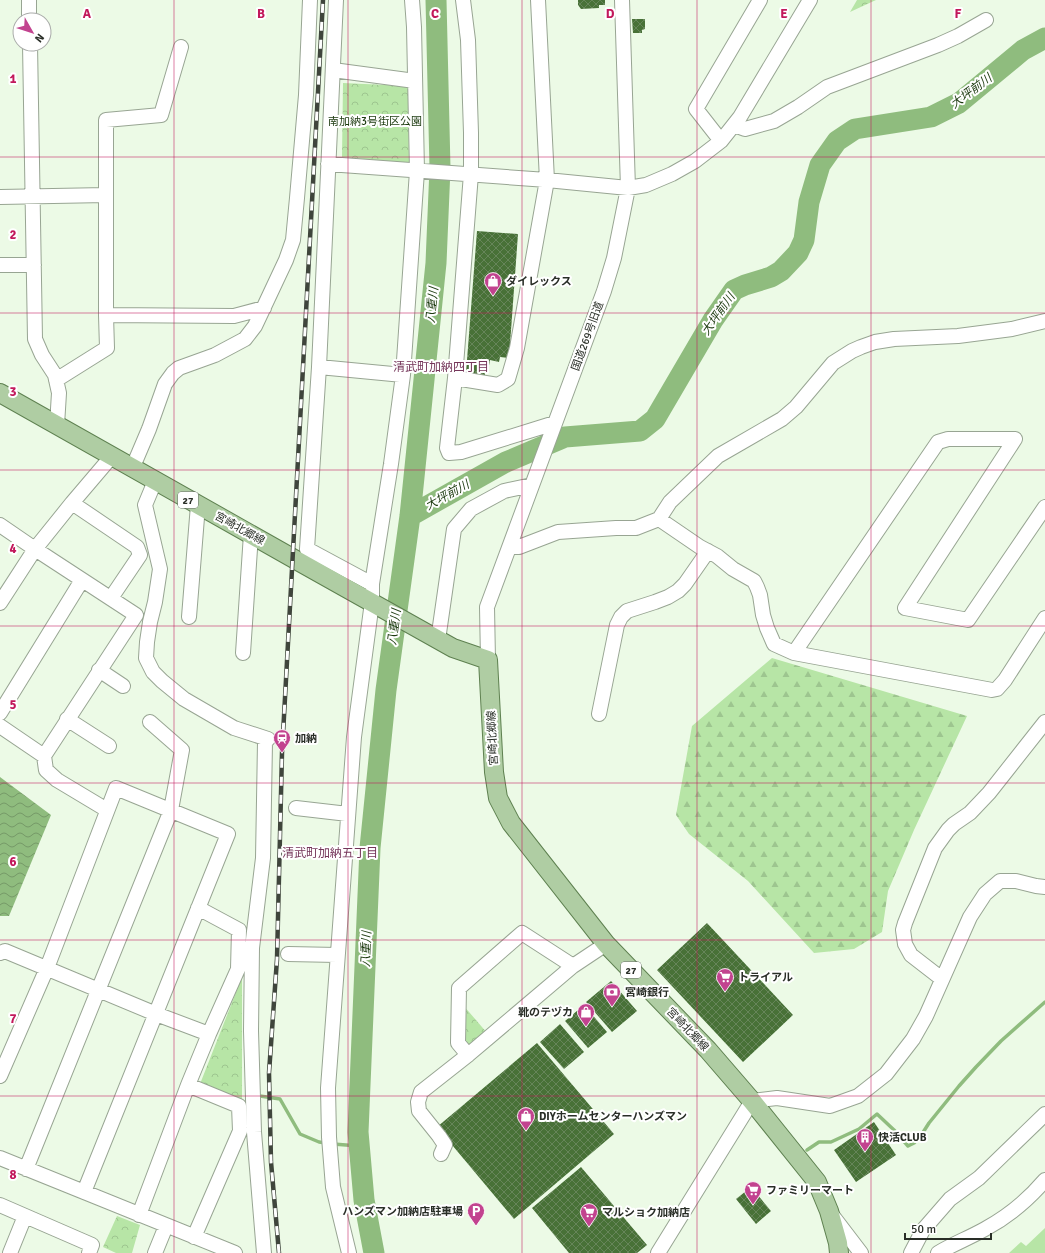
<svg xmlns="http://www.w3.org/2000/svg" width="1045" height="1253" viewBox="0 0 1045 1253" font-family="Signika,'Noto Sans JP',sans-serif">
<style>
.forest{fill:url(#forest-firs)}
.park{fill:url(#park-crowns)}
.pitch{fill:#b7e5a6}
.water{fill:url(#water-waves)}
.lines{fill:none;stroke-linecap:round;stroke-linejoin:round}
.stream{stroke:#8fbc7e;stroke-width:3.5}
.river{stroke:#8fbc7e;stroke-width:21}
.building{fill:url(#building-cross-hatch)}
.minor-casing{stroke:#98a593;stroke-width:16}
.major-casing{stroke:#5e8050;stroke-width:20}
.minor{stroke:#fff;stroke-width:14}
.major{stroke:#afcda3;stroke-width:18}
.rail-casing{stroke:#3f453c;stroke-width:4.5}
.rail{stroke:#fff;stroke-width:3;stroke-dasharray:9;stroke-linecap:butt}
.grid{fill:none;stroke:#c2185b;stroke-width:1;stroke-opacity:0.55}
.labels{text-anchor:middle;stroke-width:4;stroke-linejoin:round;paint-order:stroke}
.shield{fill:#fff;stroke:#696d68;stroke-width:1}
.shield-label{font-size:10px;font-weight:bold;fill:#292e27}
.park-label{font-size:11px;fill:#1b390e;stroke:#fff}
.poi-label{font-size:11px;font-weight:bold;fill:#292e27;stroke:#fff;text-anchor:start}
.street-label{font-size:11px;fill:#292e27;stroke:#fff}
.water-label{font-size:12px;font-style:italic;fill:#1c3a0f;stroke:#fff}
.neighbourhood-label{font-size:12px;fill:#743559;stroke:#fff}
.grid-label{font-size:13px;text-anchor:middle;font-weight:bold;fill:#c2185b;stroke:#fff;stroke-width:4;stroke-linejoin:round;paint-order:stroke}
</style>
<defs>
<pattern id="forest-firs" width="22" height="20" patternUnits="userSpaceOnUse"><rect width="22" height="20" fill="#b7e5a6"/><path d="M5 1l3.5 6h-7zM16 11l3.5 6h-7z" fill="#9dc58f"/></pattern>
<pattern id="park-crowns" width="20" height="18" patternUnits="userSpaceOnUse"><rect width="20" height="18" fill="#b7e5a6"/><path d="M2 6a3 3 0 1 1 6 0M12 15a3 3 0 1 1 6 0" fill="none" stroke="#9dc58f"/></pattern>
<pattern id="water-waves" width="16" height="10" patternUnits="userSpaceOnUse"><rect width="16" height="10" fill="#8fbc7e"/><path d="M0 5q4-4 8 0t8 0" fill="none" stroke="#759967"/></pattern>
<pattern id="building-cross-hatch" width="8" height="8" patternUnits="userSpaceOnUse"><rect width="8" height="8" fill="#487137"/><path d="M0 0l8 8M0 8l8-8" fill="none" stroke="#668559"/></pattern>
</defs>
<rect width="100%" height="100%" fill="#ecfae6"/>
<!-- forest -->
<path class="forest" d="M 772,658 L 967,716 L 914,830 L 888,891 L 882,932 L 854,949 L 814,953 L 748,881 L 689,834 L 676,815 L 692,726 Z"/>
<!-- park -->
<path class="park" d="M 857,0 L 876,0 L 850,12 Z
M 343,83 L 408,86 L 409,163 L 342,157 Z
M 242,977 L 242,1100 L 200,1084 Z
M 463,1005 L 488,1034 L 473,1046 L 466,1045 L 463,1040 Z
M 117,1216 L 140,1225 L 132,1253 L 116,1253 L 103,1247 Z"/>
<!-- pitch -->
<path class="pitch" d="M 1045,1228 L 1045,1253 L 1009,1253 L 1021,1242 L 1026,1246 Z"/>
<!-- water -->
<path class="water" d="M 0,777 L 51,815 L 9,916 L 0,916 Z"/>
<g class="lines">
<!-- stream -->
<path class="stream" d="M 260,1096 L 280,1099 L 300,1134 L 319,1142 L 326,1143
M 333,1144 L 359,1146
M 807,1150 L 819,1142 L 831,1142 L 859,1129 L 877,1114 L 894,1130 L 908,1146 L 914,1143 L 922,1134 L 929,1123 L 959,1086 L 976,1067 L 1001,1041 L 1045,1002"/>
<!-- river -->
<path class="river" d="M 410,516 L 506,462 L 565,437 L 640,431 L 655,419 L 713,320 L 734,290 L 745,285 L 771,277 L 781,271 L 798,253 L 804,240 L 809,202 L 820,165 L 837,141 L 855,129 L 931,117 L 959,103 L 1023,50 L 1045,38
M 374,1253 L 364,1200 L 358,1132 L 370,848 L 386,690 L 410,516 L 436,263 L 440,168 L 436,0"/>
</g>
<!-- building -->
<path class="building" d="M 578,0 L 605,0 L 605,5 L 599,5 L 599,8 L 581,9 L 578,5 Z
M 632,19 L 645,19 L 645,29 L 642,30 L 642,33 L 633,33 Z
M 477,231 L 518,234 L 509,358 L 500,357 L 499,362 L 490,360 L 488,371 L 485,370 L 485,375 L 466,373 Z
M 707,923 L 793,1015 L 743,1062 L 657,970 Z
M 611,981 L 637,1011 L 612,1032 L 586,1002 Z
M 584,1005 L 607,1032 L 588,1048 L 565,1021 Z
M 560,1024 L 584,1052 L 564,1069 L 540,1042 Z
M 537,1043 L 614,1134 L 514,1219 L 437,1127 Z
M 874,1122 L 896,1155 L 856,1182 L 834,1150 Z
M 581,1167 L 647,1245 L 637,1253 L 569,1253 L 532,1208 Z
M 751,1187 L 771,1211 L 756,1224 L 736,1199 Z"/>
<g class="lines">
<!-- minor casing -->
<g class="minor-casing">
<path id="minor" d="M 29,0 L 29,20
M 336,0 L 319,367 L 307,549 L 372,584
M 463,0 L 468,40 L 471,133 L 471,174 L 455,378 L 447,448 L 449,453 L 461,452 L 555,423
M 30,44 L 35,339 L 42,355 L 55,375 L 59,393 L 57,425
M 181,47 L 161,115 L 106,120 L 106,315 L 234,316 L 264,308
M 333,70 L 415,81
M 734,125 L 745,129 L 774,121 L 798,107 L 827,87 L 938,45 L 958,36 L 986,20
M 721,141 L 696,109 L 760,0
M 328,164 L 547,180 L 628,188 L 646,185 L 672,174 L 695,161 L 721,141 L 740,117 L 810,0
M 0,197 L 106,195
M 0,265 L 34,265
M 319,367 L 403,375
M 455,378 L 498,385 L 508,379 L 517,348 L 547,180 L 538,0
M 56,380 L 107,348 L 106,315
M 1015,439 L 905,608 L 968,620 L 1045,507
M 132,469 L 149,429 L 165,384 L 173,373 L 179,368 L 215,355 L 245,339 L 255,326 L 286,260 L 293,240 L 297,198 L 306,95 L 310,0
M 155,481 L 145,505 L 160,569 L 155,602 L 150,622 L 147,642 L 146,658 L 153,672 L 162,681 L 184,699 L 234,728 L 268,739 L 265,742 L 263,858 L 252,948 L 251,1031 L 254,1132 L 264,1253
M 72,503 L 137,547 L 140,555 L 111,598
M 659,519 L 700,547 L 717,556 L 733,569 L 754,581 L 757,587 L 760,595 L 763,615 L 767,628 L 774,644 L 794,653 L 992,690 L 997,689 L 1005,680 L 1045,618
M 0,525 L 35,549 L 136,615 L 44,756 L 46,770 L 57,780 L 107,810
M 510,547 L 519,547 L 558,532 L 616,528 L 636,528 L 659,519 L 670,502 L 718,456 L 782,419 L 796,407 L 833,363 L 852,351 L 861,347 L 875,342 L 894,339 L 958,336 L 1012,329 L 1045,321
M 0,603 L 35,549 L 72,503 L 112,456
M 189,617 L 198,505
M 438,640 L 454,529 L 471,509 L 504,491 L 532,485
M 243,653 L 251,534
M 794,653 L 938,442 L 948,439 L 1015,439
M 488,660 L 487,607 L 604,291 L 614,258 L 628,188 L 622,0
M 99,670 L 123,686
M 0,713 L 82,580
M 599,714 L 617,625 L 621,617 L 627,611 L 655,602 L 668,597 L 678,591 L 685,584 L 708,551
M 67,719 L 109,746
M 0,726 L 44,756
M 296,808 L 348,814
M 0,953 L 5,951 L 156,1014 L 209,1034
M 288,954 L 337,955
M 942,979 L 911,955 L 905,944 L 903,930 L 905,923 L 935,848 L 948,830 L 954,824 L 970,813 L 989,793 L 1045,722
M 468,1055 L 458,1043 L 459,988 L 522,933 L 573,966
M 0,1076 L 47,968 L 116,788 L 228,834 L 84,1192
M 188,1085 L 239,1106 L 240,1131 L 194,1237
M 441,1154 L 445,1145 L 439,1136 L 419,1111 L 418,1102 L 421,1092 L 468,1055 L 573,966 L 606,944
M 0,1158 L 235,1253
M 26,1169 L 171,810 L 182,750 L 150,722
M 0,1205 L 92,1245 L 89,1253
M 139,1215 L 188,1085 L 209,1034 L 238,969 L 239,930 L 198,908
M 832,1215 L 861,1253
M 10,1253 L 25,1216
M 155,1253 L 166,1226
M 349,1253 L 333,1187 L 329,1137 L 328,1088 L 354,737 L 372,602 L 372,584 L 391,464 L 403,375 L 417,171 L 414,27 L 412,0
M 658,1253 L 752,1101 L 777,1098 L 830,1106 L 858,1096 L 886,1074 L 913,1039 L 926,1016 L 970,917 L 985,894 L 1000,881 L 1016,881 L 1036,886 L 1045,887
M 911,1253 L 923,1230 L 950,1199 L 979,1178 L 1045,1114
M 938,1253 C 953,1244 969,1238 985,1229 C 1007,1217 1028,1200 1045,1180"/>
</g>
<!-- major casing -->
<g class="major-casing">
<path id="major" d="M 0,393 C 150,479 302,563 453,648 L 488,660 L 494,772 L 498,798 L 511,823 L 606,944 L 708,1050 L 752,1101 L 817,1182 L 829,1211 L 838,1243 L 839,1253"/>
</g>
<!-- minor -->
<use href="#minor" class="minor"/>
<!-- major -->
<use href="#major" class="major"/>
<!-- rail casing -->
<g class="rail-casing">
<path id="rail" d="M 279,1253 L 271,1162 L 269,1073 L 277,959 L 282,753 L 323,0"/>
</g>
<!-- rail -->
<use href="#rail" class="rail"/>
</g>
<!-- grid -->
<path class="grid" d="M 174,0 L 174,1253M 348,0 L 348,1253M 522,0 L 522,1253M 697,0 L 697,1253M 871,0 L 871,1253M 0,157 L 1045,157M 0,313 L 1045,313M 0,470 L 1045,470M 0,626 L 1045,626M 0,783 L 1045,783M 0,940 L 1045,940M 0,1096 L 1045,1096"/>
<!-- icons -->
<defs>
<g id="shop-pin" transform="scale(0.9)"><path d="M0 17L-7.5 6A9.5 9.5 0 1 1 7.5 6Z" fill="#c2438f" stroke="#fff"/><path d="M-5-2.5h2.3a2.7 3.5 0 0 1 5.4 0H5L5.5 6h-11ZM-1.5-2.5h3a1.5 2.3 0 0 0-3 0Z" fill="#fff"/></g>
<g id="station-pin" transform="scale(0.9)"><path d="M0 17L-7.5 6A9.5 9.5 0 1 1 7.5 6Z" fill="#c2438f" stroke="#fff"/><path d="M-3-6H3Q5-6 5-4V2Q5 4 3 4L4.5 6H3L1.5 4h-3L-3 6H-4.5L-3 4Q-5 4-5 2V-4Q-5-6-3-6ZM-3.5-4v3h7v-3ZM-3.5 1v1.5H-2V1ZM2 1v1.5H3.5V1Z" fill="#fff"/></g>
<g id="supermarket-pin" transform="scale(0.9)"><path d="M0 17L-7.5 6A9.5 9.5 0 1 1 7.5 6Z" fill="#c2438f" stroke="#fff"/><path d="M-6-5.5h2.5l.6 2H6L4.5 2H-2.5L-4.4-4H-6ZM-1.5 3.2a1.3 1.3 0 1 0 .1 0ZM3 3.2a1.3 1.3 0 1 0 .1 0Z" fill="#fff"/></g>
<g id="bank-pin" transform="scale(0.9)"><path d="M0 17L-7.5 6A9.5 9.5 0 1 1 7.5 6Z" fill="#c2438f" stroke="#fff"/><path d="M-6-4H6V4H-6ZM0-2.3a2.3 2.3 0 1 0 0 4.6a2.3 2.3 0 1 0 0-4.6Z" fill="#fff"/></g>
<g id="building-pin" transform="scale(0.9)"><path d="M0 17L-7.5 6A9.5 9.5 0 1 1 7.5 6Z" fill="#c2438f" stroke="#fff"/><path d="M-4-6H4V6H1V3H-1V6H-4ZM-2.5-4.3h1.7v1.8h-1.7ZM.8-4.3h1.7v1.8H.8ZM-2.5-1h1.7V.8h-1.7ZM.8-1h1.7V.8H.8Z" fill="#fff"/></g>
<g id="parking-pin" transform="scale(0.9)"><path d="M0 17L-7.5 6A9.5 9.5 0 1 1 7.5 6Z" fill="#c2438f" stroke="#fff"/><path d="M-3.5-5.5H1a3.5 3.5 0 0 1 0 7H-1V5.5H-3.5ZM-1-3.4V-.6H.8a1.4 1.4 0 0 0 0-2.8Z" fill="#fff"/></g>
</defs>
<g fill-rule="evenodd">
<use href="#shop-pin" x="493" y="281"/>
<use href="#station-pin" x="282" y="738"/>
<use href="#supermarket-pin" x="725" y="977"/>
<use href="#bank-pin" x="612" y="992"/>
<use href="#shop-pin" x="586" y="1012"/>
<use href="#shop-pin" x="526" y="1116"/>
<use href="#building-pin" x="865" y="1137"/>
<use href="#supermarket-pin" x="753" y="1190"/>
<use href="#parking-pin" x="476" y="1211"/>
<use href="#supermarket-pin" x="589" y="1212"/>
</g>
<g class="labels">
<!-- shield labels -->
<g class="shield">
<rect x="178" y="492" width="20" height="16" rx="3"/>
<rect x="621" y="962" width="20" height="16" rx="3"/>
</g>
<g class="shield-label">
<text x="188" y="504">27</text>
<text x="631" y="974">27</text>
</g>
<!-- park labels -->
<g class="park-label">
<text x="375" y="125">南加納3号街区公園</text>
</g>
<!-- poi labels -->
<g class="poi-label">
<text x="506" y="285">ダイレックス</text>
<text x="295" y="742">加納</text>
<text x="738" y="981">トライアル</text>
<text x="625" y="996">宮崎銀行</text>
<text x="573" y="1016" text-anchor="end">靴のテヅカ</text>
<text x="539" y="1120">DIYホームセンターハンズマン</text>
<text x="878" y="1141">快活CLUB</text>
<text x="766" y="1194">ファミリーマート</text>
<text x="463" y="1215" text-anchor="end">ハンズマン加納店駐車場</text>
<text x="602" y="1216">マルショク加納店</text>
</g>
<!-- street labels -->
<g class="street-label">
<text transform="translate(587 336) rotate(-70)" y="4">国道269号旧道</text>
<text transform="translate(240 528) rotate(29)" y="4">宮崎北郷線</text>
<text transform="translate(492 738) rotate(-93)" y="4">宮崎北郷線</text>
<text transform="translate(688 1029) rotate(46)" y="4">宮崎北郷線</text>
</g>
<!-- water labels -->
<g class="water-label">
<text transform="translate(971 91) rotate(-37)" y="4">大坪前川</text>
<text transform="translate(432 305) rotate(-84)" y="4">八重川</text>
<text transform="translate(718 314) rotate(-55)" y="4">大坪前川</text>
<text transform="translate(447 495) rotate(-29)" y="4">大坪前川</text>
<text transform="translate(394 627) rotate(-82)" y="4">八重川</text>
<text transform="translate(366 949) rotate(-88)" y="4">八重川</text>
</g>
<!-- neighbourhood labels -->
<g class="neighbourhood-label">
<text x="441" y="371">清武町加納四丁目</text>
<text x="330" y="857">清武町加納五丁目</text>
</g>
</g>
<g class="grid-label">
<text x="87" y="18">A</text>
<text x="261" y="18">B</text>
<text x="435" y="18">C</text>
<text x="610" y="18">D</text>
<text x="784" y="18">E</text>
<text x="958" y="18">F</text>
<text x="13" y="83">1</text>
<text x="13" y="239">2</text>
<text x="13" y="396">3</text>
<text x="13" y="553">4</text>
<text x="13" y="709">5</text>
<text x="13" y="866">6</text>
<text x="13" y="1023">7</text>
<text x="13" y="1179">8</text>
</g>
<!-- north arrow -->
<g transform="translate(32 32) rotate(129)"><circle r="19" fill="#ffffff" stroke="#a9aba9"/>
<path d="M0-3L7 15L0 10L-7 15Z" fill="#c2438f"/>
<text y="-6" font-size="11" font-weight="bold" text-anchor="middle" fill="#292e27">N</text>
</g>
<!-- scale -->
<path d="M905 1233v6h86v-6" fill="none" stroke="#292e27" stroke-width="2"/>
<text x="911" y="1233" font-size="12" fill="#292e27" stroke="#ffffff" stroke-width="3" paint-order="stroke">50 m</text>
</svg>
